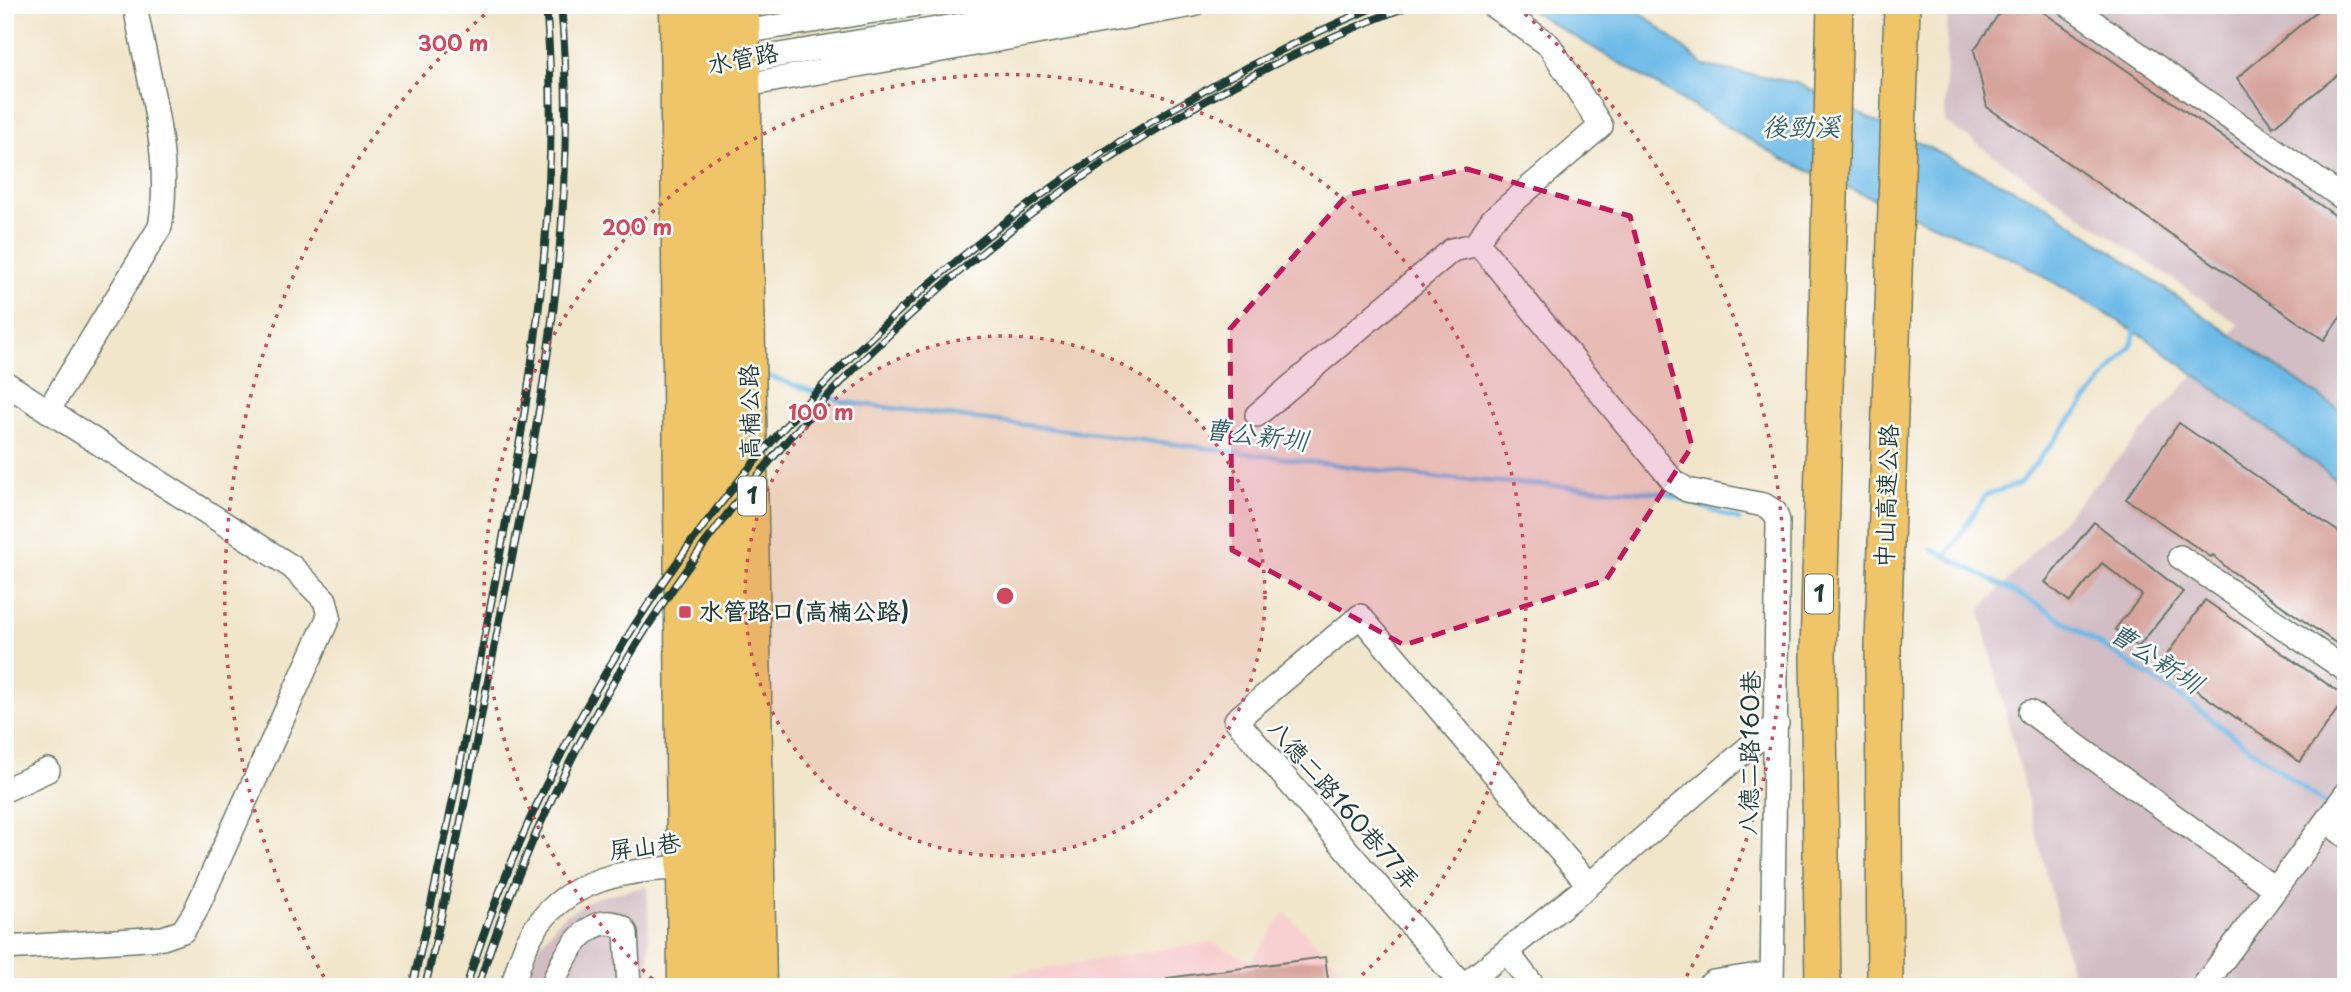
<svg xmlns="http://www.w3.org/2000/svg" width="2351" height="992" viewBox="0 0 2351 992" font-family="'Playpen Sans','LXGW WenKai TC',sans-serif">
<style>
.built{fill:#f7cfd0}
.industrial{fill:#d2bdc5}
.water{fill:#6dbae7;stroke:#467c8e;stroke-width:2}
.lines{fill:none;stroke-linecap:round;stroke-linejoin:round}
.stream{stroke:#6dbae7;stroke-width:5}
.building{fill:#d7a49c}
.minor-casing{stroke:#687868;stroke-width:26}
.major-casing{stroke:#687868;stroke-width:33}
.highway-casing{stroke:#687868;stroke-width:38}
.minor{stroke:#fff;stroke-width:23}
.major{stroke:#f0c469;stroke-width:30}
.highway{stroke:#f0c469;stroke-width:35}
.rail-casing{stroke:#1f3d34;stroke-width:8}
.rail{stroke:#fff;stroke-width:5;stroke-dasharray:16;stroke-linecap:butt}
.marked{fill:#c2185b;fill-opacity:0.2;stroke:#c2185b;stroke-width:5;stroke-dasharray:14 9;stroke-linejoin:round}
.ring{fill:none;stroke:#d1495b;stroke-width:3.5;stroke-dasharray:3.5 7}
.poi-dot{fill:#d1495b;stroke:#fff;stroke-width:2.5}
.labels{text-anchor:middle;stroke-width:5;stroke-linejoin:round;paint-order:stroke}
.shield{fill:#fff;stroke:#627771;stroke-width:2}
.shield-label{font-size:23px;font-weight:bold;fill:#1f3d34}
.street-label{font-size:24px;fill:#1f3d34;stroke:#fff}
.poi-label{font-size:24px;font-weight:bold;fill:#1f3d34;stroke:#fff;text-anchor:start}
.water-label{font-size:26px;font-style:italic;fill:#36626a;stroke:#fff}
.centre{fill:#d1495b;stroke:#fff;stroke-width:3.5}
.ring-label{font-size:21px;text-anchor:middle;font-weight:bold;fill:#d1495b;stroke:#fff;stroke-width:5;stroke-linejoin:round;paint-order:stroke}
</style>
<rect width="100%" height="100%" fill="#fff"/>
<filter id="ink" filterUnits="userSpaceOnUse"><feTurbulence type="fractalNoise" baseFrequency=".0143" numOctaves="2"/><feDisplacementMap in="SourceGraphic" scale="14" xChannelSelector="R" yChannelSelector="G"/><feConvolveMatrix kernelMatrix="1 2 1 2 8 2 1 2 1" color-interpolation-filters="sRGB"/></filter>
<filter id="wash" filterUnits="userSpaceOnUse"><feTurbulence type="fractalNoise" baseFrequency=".00686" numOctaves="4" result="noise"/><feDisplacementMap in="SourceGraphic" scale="28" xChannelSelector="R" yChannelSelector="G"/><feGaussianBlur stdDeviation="1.57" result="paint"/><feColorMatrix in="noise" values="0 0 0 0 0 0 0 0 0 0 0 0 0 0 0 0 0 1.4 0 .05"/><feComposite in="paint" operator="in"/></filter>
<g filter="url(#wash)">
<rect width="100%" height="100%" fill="#f1e5ca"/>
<!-- built -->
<path class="built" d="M 1285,913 L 1360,987 L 928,987 L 1211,942 L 1251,961 Z"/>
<!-- industrial -->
<path class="industrial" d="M 1948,5 L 2346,5 L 2346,987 L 2075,987 L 1980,611 L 2239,325 L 1945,122 Z
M 648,886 L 649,987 L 525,987 L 537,949 L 561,918 L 595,898 Z"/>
<!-- water -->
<path class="water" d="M 1521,5 L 1632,5 L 1705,66 L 1797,83 L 2044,204 L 2346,415 L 2346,487 L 2143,336 L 2020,262 L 1784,160 Z"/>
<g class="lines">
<!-- stream -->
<path class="stream" d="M 768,376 L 844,402 L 1440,478 L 1664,493 L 1739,520
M 1932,549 L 2037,604 L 2180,696 L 2329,807
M 1946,556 L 1986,495 L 2019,484 L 2132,344 L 2136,327"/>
</g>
<g id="blocks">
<!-- building -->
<path class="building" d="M 2005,5 L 2033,5 L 2346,223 L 2346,309 L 2324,340 L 1987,107 L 1974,50 Z
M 2324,5 L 2346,5 L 2346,68 L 2273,127 L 2237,78 Z
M 2179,423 L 2346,537 L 2346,650 L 2227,568 L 2213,555 L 2211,557 L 2126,499 Z
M 2094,522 L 2183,592 L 2138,647 L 2115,629 L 2142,595 L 2102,563 L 2070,602 L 2045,582 Z
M 2205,600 L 2346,697 L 2300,762 L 2160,665 Z
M 1325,957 L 1329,987 L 1168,987 L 1167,978 Z"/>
</g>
</g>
<g filter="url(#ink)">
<use href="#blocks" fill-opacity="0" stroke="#687868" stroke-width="2"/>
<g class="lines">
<!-- minor casing -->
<g class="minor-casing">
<path id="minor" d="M 1492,5 L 1549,45 L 1601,126 L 1492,220 L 1477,242 L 1673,481 L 1687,490 L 1764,505 L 1775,512 L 1778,521 L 1772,987
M 2069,5 L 2346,200
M 730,34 L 913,5
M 731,63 L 1083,5
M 729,88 L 1193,5
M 5,383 L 292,567 L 325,600 L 329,616 L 195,912 L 183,931 L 163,938 L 5,948
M 48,411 L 160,227 C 173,157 147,75 135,5
M 1257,415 L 1452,250 L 1479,244
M 2180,557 L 2346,670
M 2030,712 L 2275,889
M 5,790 L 48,770
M 2326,821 L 2346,836
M 1589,885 L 1360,616 L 1236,720 L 1463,986 L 1589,885 L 1777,723
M 1507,952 L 1534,987
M 512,987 C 517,972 521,955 528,941 C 562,875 631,869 697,867
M 552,987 C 560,962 589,907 622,927 L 626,933 L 629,987
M 1707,987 L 1713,982 L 1771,973
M 2203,987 L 2346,794"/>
</g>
<!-- major casing -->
<g class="major-casing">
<path id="major" d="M 675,5 L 683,987
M 698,5 L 705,987
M 722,5 L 733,987
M 744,5 L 761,987"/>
</g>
<!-- highway casing -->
<g class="highway-casing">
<path id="highway" d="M 1823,987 L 1818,656 L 1835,5
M 1885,987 L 1883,646 L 1902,5"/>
</g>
<!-- minor -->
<use href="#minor" class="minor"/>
<!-- major -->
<use href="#major" class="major"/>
<!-- highway -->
<use href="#highway" class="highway"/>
<!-- rail casing -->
<g class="rail-casing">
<path id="rail" d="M 412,987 C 443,859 467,728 492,598 C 528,404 564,204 546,5
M 425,987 C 453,870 474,752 497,634 C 538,429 581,215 561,5
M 466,987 C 609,535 945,189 1379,5
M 478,987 C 618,542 974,169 1411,5"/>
</g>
<!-- rail -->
<use href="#rail" class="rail"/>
</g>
</g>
<!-- marked area -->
<path class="marked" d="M 1467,169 L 1630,216 L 1692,446 L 1606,580 L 1404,645 L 1232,550 L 1230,329 L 1347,195 Z"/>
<!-- distance rings -->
<circle cx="1005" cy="596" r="260" fill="#d1495b" fill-opacity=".12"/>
<g class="ring">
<circle cx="1005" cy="596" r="260"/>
<path d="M660 986A521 521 0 1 1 1350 986"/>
<path d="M329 986A781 781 0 0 1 493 7M1517 7A781 781 0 0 1 1681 986"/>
</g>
<!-- markers -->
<rect class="poi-dot" x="678" y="605" width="14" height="14" rx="3.5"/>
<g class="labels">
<!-- shield labels -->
<g class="shield">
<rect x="738" y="476.5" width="28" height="39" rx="5"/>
<rect x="1805" y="574.5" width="28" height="39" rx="5"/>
</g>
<g class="shield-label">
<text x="752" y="504">1</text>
<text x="1819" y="602">1</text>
</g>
<!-- street labels -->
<g class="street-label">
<text transform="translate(743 59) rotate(-11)" y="8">水管路</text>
<text transform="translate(750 412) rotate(-91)" y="8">高楠公路</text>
<text transform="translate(1887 496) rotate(-88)" y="8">中山高速公路</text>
<text transform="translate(1750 753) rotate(-89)" y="8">八德二路160巷</text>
<text transform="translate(1343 805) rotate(49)" y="8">八德二路160巷77弄</text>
<text transform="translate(645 847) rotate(-7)" y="8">屏山巷</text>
</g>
<!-- poi labels -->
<g class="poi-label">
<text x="699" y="620">水管路口(高楠公路)</text>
</g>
<!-- water labels -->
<g class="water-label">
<text x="1801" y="136">後勁溪</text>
<text transform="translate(1256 435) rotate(7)" y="9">曹公新圳</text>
<text transform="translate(2156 658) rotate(33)" y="9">曹公新圳</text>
</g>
</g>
<circle cx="1005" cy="596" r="10" class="centre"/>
<g class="ring-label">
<text x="453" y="51">300 m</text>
<text x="637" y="235">200 m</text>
<text x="821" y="420">100 m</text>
</g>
<!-- margin -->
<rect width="2351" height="992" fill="none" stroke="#fff" stroke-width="28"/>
</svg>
